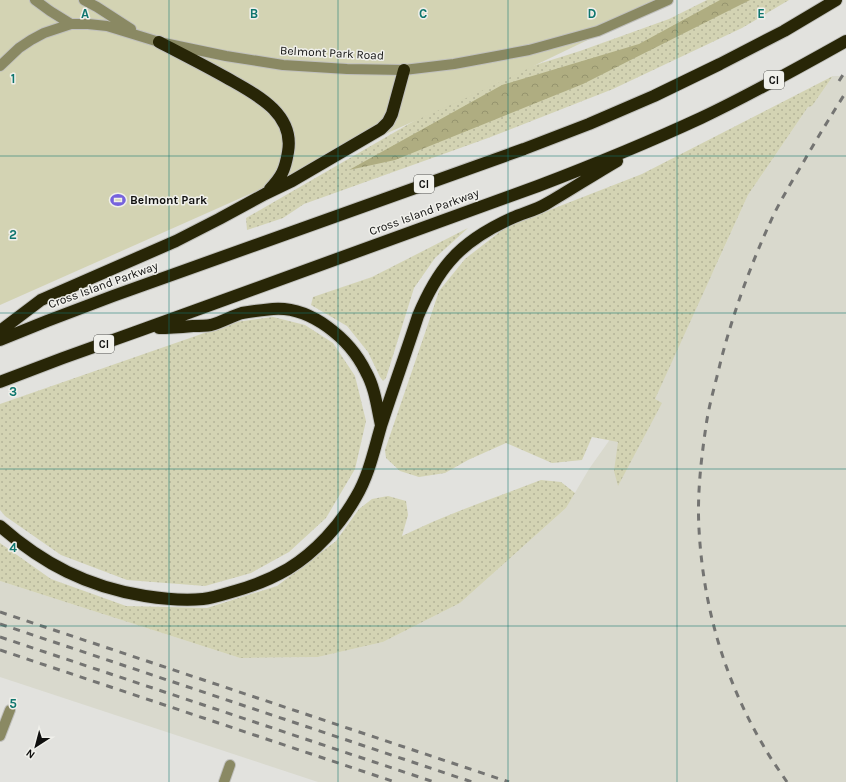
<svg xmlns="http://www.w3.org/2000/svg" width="846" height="782" viewBox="0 0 846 782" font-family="Karla,sans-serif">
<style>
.built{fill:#d9d9cd}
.grass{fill:url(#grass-dots)}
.forest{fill:url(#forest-crowns)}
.park{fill:#d3d3b3}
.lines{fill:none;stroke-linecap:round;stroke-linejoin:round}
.minor-casing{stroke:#c0c0bd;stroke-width:12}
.highway-casing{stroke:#c0c0bd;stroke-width:14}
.minor{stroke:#8a8963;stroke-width:10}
.highway{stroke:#282607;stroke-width:12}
.rail{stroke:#747472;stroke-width:3;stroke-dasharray:7 7;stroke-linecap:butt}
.grid{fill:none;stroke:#0f766e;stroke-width:1;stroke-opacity:0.55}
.labels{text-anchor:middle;stroke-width:3;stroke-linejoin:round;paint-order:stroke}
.shield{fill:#f0f0eb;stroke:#525250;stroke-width:1}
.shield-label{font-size:11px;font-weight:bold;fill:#0f0f0e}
.street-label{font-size:12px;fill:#0f0f0e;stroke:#f0f0eb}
.poi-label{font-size:12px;font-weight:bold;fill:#0f0f0e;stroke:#f0f0eb;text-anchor:start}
.grid-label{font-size:13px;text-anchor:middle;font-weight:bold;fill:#0f766e;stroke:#f0f0eb;stroke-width:3;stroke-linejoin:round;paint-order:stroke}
</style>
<defs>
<pattern id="grass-dots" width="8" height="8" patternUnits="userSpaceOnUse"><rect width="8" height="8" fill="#d3d3b3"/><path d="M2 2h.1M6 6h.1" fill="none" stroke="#b4b499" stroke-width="1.8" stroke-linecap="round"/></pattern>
<pattern id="forest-crowns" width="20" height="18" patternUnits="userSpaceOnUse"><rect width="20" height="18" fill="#afad81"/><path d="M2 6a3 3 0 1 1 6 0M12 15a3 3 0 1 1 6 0" fill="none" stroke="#95946e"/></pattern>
</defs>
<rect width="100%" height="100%" fill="#e2e2de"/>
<!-- built -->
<path class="built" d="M 833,76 L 846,76 L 846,782 L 318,782 L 0,677 L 0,581 L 240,658 L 318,657 L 383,642 L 460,603 L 566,508 L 589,469 L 640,397 L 714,270 L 748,195 L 808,107 L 812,106 Z"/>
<!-- grass -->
<path class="grass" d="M 707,0 L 789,0 L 742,28 L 613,89 L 488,138 L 304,204 L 283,218 L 247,230 L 246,218 L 452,99 L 513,72 L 580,51 L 669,19 Z
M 833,76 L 812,106 L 808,107 L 748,195 L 655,399 L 662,403 L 618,486 L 614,471 L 618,442 L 592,437 L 582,460 L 552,463 L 506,443 L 468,460 L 445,473 L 419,477 L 400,471 L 386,458 L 385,450 L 427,327 L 439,291 L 465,259 L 506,227 L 642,174 Z
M 468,228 L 435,258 L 414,288 L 386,378 L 383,381 L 380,377 L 368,352 L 347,326 L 311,305 L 313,297 L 372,277 Z
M 273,317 L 305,325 L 333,343 L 355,376 L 366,421 L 355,469 L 326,518 L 289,552 L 251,573 L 205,586 L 127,580 L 61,555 L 5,516 L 0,510 L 0,404 L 236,322 Z
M 541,480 L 561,482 L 575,493 L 566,508 L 460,603 L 383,642 L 318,657 L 240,658 L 0,581 L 0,543 L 51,579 L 126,606 L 207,608 L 277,586 L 336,541 L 359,509 L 372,499 L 388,496 L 406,501 L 408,515 L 402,536 C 447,514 494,498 541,480 Z"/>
<!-- forest -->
<path class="forest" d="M 720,0 L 750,0 L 583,84 L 395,160 L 349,170 L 502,85 L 639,44 Z"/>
<!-- park -->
<path class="park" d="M 0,0 L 671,0 L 473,95 L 0,305 Z"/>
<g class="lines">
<!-- minor casing -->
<g class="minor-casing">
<path id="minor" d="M 35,0 L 50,11 L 71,24
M 84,0 L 97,7 L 131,29
M 0,66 L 19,48 L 31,40 L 44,33 L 71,24 L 88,24 L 107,26 L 159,42 L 226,56 L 283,65 L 347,69 L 404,70 L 454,64 L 529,50 L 598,31 L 668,0
M 0,736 L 10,710
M 224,782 L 230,765"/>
</g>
<!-- highway casing -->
<g class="highway-casing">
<path id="highway" d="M 159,42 C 182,54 204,65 227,78 C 255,94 295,113 288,152 C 285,170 282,176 270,189
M 159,328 C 171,328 182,327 193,326 C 199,326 205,326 211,325 C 222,322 232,316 242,313 C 252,311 263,310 273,309 C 311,306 350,339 366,372 C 375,388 377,407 381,425
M 0,331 L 41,300 L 176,241 L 219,219 L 265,194 L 292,181 L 381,129 L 388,122 L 392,114 L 404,70
M 0,340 L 47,321 L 113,296 L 524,149 L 589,124 L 654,96 L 720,64 L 784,31 L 836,0
M 0,382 L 63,358 L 144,329 L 538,186 C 593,165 647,143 701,118 C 750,95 798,68 846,41
M 0,526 C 43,564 88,587 145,596 C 164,599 183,601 203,599 C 213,598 225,594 235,591 C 253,586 271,579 288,569 C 316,552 340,525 356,497 C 369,475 374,450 381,426 C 393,389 406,353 418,316 C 426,297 436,277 450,261 C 466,242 490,228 512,218 C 523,213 536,210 546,204 C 570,190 593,175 617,161"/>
</g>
<!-- minor -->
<use href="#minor" class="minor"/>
<!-- highway -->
<use href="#highway" class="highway"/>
<!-- rail -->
<path class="rail" d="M 839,81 L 846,70
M 0,612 L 509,782
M 0,624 L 472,782
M 0,637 L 434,782
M 0,650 L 395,782
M 787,782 C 779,770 770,758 763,745 C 724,679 703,605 699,529 C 697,495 701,460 706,426 C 709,404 716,382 721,360 C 734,310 752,261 774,214 C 782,198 791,183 800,168 C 815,142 830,117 846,92"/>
</g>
<!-- grid -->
<path class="grid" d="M 169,0 L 169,782M 338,0 L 338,782M 508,0 L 508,782M 677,0 L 677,782M 0,156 L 846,156M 0,313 L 846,313M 0,469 L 846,469M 0,626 L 846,626"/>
<!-- icons -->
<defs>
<g id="stadium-bare" transform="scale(1.2)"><path d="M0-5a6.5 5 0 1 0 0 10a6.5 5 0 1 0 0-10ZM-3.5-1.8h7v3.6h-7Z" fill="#7662dd" stroke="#f0f0eb" stroke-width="2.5" paint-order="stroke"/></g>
</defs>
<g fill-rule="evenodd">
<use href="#stadium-bare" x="118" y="200"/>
</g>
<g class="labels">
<!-- shield labels -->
<g class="shield">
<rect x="764" y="71" width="20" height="18" rx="3"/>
<rect x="414" y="175" width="20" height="18" rx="3"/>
<rect x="94" y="335" width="20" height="18" rx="3"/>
</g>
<g class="shield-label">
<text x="774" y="84">CI</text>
<text x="424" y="188">CI</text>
<text x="104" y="348">CI</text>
</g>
<!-- street labels -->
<g class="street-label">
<text transform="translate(332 53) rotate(3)" y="4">Belmont Park Road</text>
<text transform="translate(424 212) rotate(-20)" y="4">Cross Island Parkway</text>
<text transform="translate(103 285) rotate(-20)" y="4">Cross Island Parkway</text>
</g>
<!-- poi labels -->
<g class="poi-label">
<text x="130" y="204">Belmont Park</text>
</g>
</g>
<g class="grid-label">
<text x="85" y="18">A</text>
<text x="254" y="18">B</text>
<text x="423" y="18">C</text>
<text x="592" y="18">D</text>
<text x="761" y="18">E</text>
<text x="13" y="83">1</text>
<text x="13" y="239">2</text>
<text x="13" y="396">3</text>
<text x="13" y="552">4</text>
<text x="13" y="708">5</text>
</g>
<!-- north arrow -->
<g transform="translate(36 746) rotate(216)" stroke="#f0f0eb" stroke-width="3" paint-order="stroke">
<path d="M0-3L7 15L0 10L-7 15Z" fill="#0f0f0e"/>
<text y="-6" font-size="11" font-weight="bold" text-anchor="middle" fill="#0f0f0e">N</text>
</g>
</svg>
